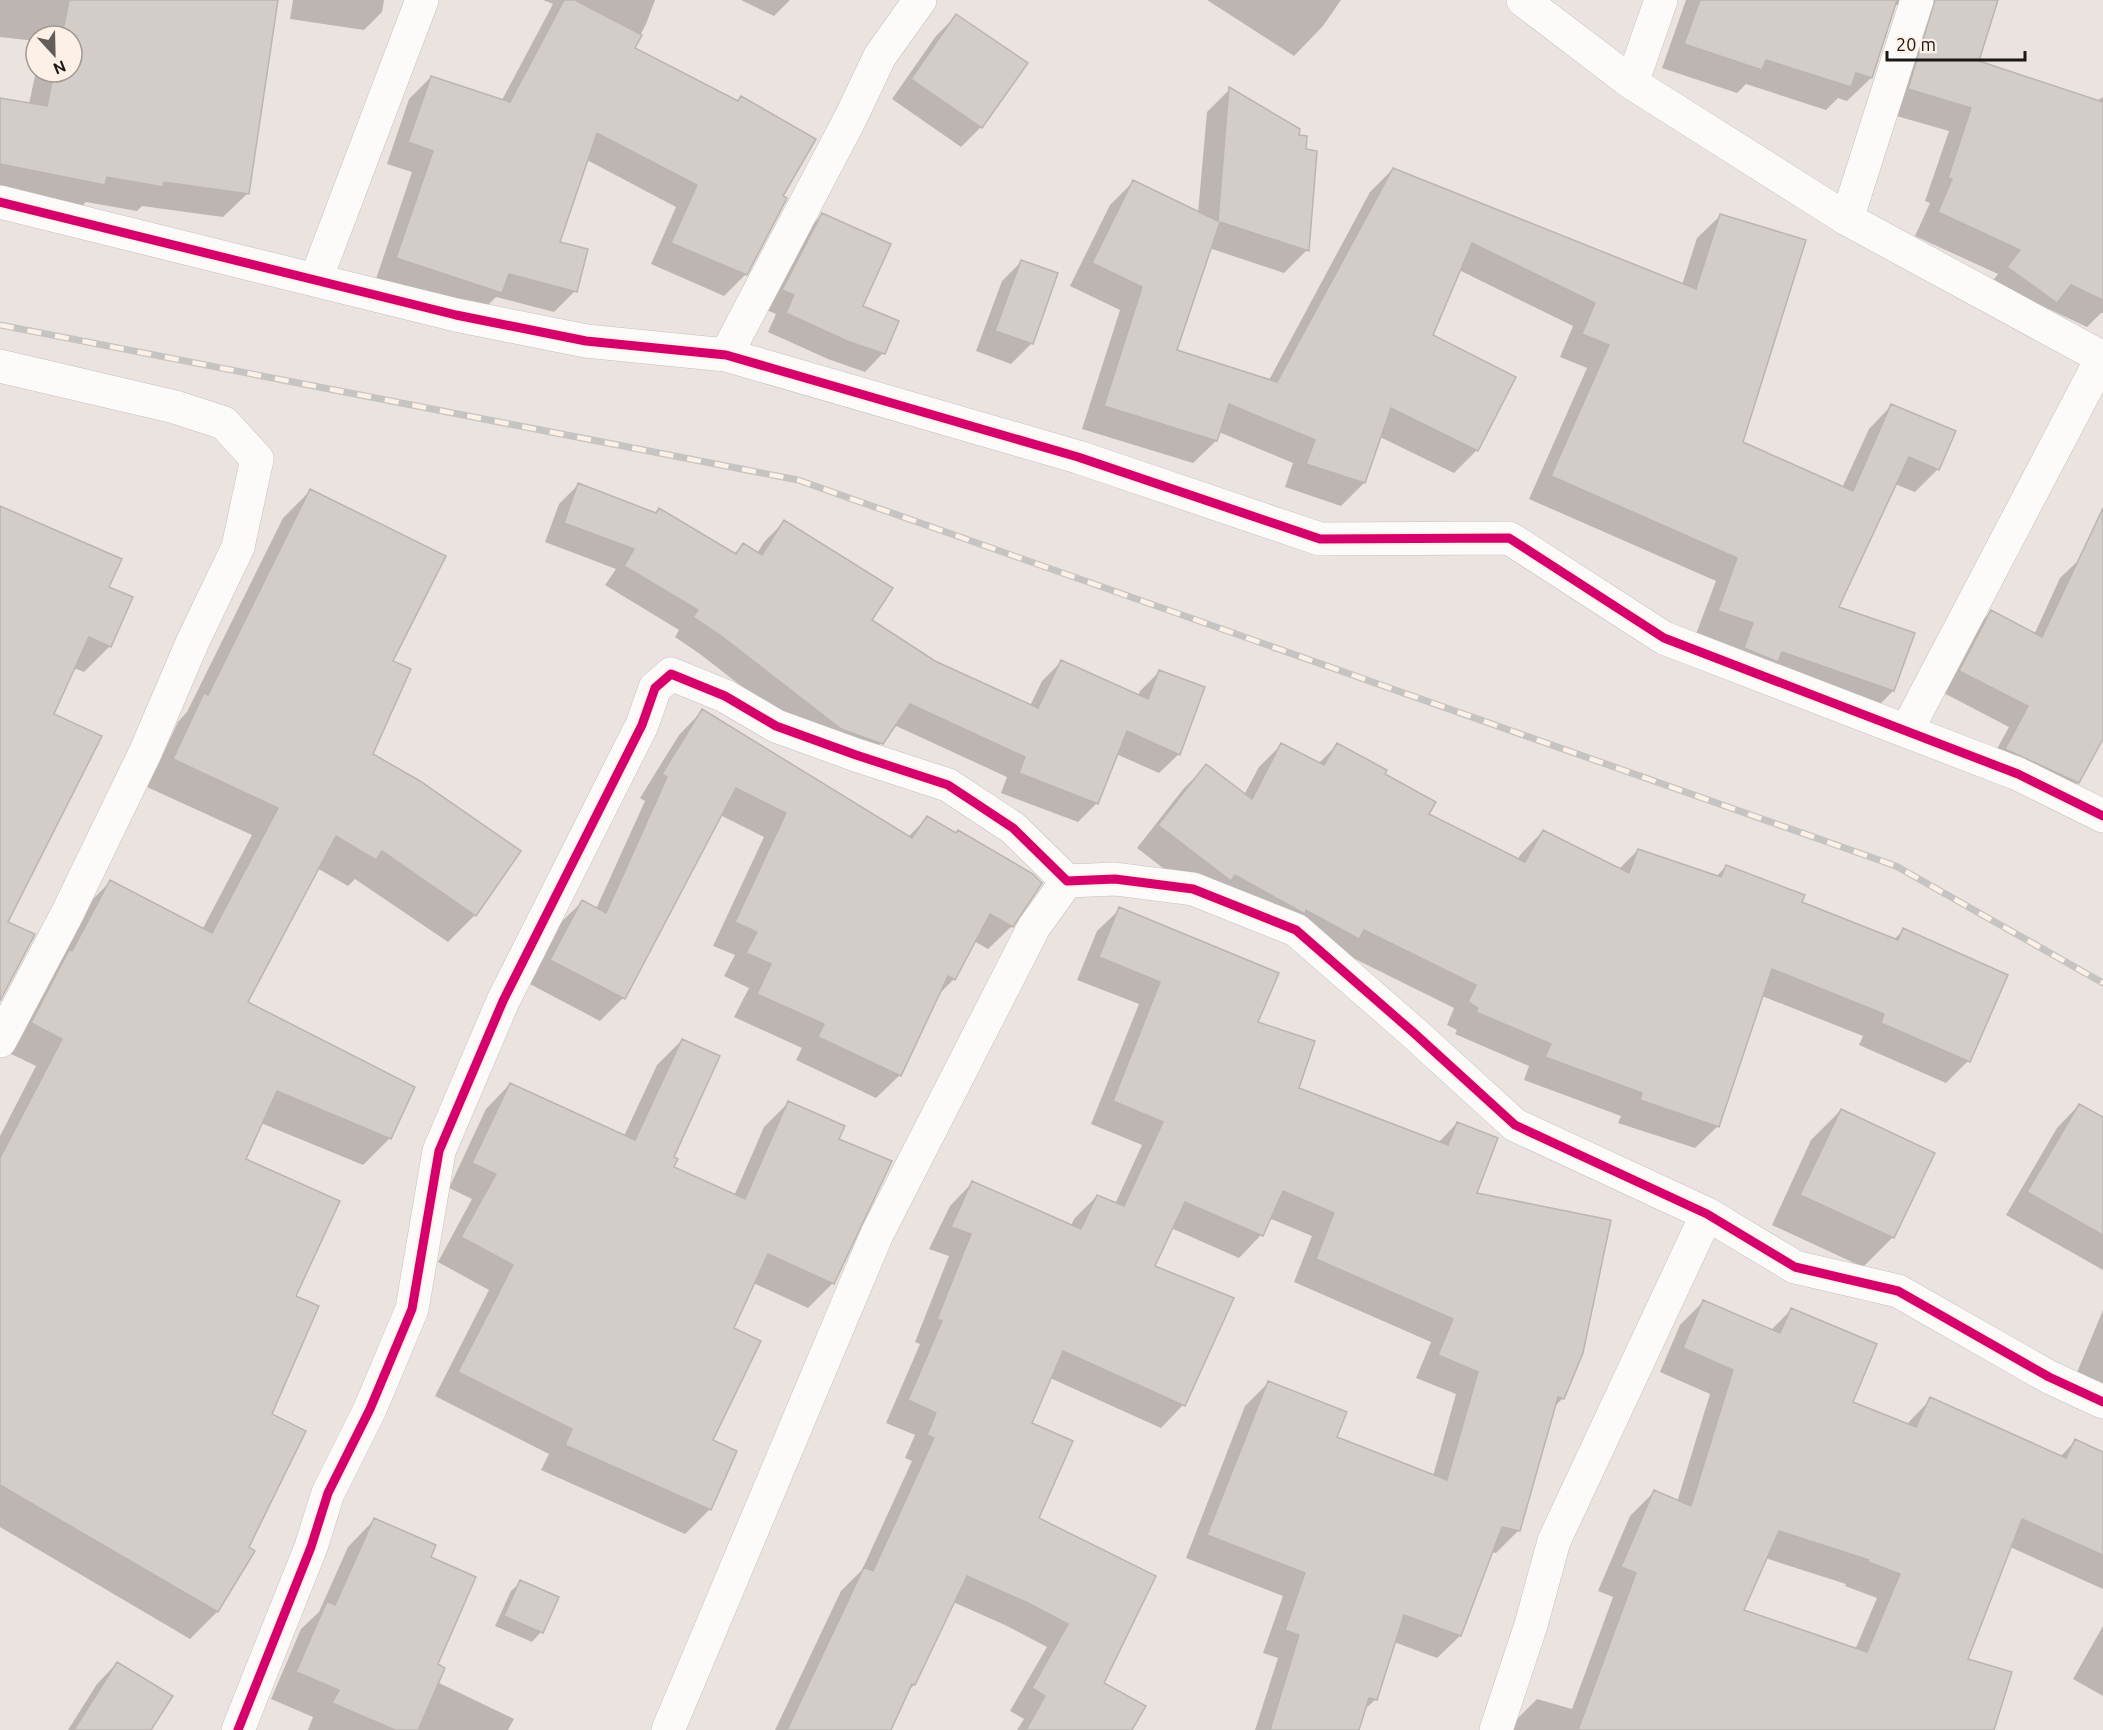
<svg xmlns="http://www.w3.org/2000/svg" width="2103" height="1730" viewBox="0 0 2103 1730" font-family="Ubuntu,sans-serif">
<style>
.shadow{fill:#0003;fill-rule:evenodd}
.building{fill:#d2cdc9;stroke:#bbb5b2;stroke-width:1.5;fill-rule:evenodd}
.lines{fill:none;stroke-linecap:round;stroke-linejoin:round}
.minor-casing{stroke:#c6c0bd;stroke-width:34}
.minor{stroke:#fcfbfa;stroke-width:33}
.rail-casing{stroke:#c6c4c3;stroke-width:7}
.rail{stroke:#fdf0e7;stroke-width:4.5;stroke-dasharray:14;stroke-linecap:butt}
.cycleway-casing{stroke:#fdf0e7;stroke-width:13}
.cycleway{stroke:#d6006c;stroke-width:9}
</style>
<rect width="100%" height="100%" fill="#ebe3df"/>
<!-- shadow -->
<path class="shadow" d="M 0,0 L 276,0 L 248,193 L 223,217 L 142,206 L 137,211 L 86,202 L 79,209 L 0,191 L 0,100 L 29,104 L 36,71 L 72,72 L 72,36 L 36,36 L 36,41 L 0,37 Z
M 293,0 L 384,0 L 382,12 L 364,30 L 290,19 Z
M 543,0 L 655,0 L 646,24 L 633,49 L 781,197 L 746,274 L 724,296 L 651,264 L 676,207 L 587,160 L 558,243 L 575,291 L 554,312 L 496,297 L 479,314 L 376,279 L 412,172 L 387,164 L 409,99 L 431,77 L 502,100 L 553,4 Z
M 741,0 L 790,0 L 774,16 Z
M 1207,0 L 1341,0 L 1323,26 L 1294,56 Z
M 1686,0 L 1996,0 L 1977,62 L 2097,101 L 2103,97 L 2103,313 L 2101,313 L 2087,327 L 2049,309 L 2033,326 L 1985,291 L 1998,274 L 1915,236 L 1930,203 L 1925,201 L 1949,131 L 1886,113 L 1899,5 L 1894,5 L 1871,78 L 1847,101 L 1838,98 L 1826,110 L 1746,84 L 1737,93 L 1662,68 Z
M 956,16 L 981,127 L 961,147 L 892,99 L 936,36 Z
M 1230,89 L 1307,250 L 1284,273 L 1209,248 L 1175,351 L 1269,380 L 1370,192 L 1393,169 L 1682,285 L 1697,238 L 1720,216 L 1741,443 L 1842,488 L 1869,429 L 1891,406 L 1938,469 L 1915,492 L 1895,484 L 1837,608 L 1893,691 L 1870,714 L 1696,634 L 1716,581 L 1529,499 L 1587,368 L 1560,357 L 1573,326 L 1459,270 L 1432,336 L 1477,450 L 1454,473 L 1380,437 L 1364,483 L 1341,506 L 1285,487 L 1293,463 L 1219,432 L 1216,441 L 1193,463 L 1082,429 L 1120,310 L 1070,286 L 1110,205 L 1133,182 L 1198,213 L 1207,112 Z
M 822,215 L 861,307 L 883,353 L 865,372 L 828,359 L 768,332 L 776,314 L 764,309 L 803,234 Z
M 1022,261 L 1057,273 L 1031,344 L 1011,364 L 976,351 L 1002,281 Z
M 578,485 L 655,514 L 659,510 L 734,554 L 744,544 L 757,553 L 765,541 L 784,522 L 870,620 L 934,663 L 1030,706 L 1042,681 L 1061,662 L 1138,696 L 1140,691 L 1159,672 L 1179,754 L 1159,773 L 1116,754 L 1097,803 L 1078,822 L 1001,793 L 1007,777 L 894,725 L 881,743 L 862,762 L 821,748 L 700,654 L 675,637 L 679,630 L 605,585 L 616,569 L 545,542 L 559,504 Z
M 310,491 L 391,661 L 371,754 L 475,915 L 448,942 L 355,879 L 348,886 L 317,868 L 246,1003 L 390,1138 L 363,1165 L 261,1123 L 244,1160 L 294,1297 L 270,1415 L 247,1548 L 253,1551 L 217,1612 L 190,1639 L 0,1527 L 0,1136 L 36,1066 L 5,1051 L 83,909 L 110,882 L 202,930 L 252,835 L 147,787 L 178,722 L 187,712 L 283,518 Z
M 0,537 L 107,588 L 110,646 L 84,672 L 74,668 L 52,714 L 6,922 L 0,998 Z
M 2081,558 L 2103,569 L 2103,736 L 2078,783 L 2058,803 L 1986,769 L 2009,727 L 1940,691 L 1971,632 L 1991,612 L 2034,635 L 2060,578 Z
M 702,711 L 908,837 L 927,818 L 1012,926 L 988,949 L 974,941 L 954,979 L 937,996 L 900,1075 L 876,1098 L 796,1060 L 802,1048 L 734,1017 L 749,988 L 724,976 L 735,955 L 713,946 L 764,837 L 720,815 L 623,998 L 600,1021 L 528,983 L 558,925 L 582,902 L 596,909 L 645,801 L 640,798 L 679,735 Z
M 1281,745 L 1318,764 L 1337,745 L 1383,774 L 1427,815 L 1517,860 L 1521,854 L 1543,831 L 1618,870 L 1638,850 L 1716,877 L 1726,866 L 1800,903 L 1893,940 L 1904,930 L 1968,1061 L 1946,1083 L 1859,1045 L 1863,1036 L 1762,996 L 1718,1126 L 1695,1148 L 1618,1123 L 1621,1116 L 1524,1080 L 1529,1066 L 1455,1034 L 1457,1030 L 1447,1025 L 1454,1008 L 1343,953 L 1207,902 L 1137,848 L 1184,788 L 1207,766 L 1244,795 L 1259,767 Z
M 1120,909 L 1256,1023 L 1297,1088 L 1438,1143 L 1457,1123 L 1475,1194 L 1563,1398 L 1553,1408 L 1518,1531 L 1496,1553 L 1491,1552 L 1460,1636 L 1437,1658 L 1394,1642 L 1376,1699 L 1363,1711 L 1357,1730 L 1255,1730 L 1278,1658 L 1263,1653 L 1283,1596 L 1186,1558 L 1245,1406 L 1268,1383 L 1335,1438 L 1433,1476 L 1456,1394 L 1416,1378 L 1431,1342 L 1294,1282 L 1312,1236 L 1269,1218 L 1261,1235 L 1239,1258 L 1171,1228 L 1152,1267 L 1183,1405 L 1161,1428 L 1050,1378 L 1030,1424 L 1037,1519 L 1102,1683 L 1131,1730 L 1017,1730 L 1024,1719 L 1010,1711 L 1047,1647 L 1005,1625 L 953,1602 L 914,1685 L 907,1692 L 890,1730 L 775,1730 L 841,1591 L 862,1570 L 912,1461 L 905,1458 L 915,1435 L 886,1423 L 920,1344 L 915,1342 L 949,1256 L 929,1249 L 950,1206 L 972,1183 L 1071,1226 L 1074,1219 L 1097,1196 L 1115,1204 L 1142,1145 L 1091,1124 L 1139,1004 L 1077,980 L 1097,931 Z
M 682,1040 L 672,1158 L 672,1168 L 734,1196 L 764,1127 L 788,1103 L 837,1140 L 833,1283 L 808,1308 L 753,1283 L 732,1329 L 711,1441 L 710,1509 L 685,1534 L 541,1470 L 549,1454 L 435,1396 L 489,1290 L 438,1262 L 472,1199 L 449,1188 L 486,1109 L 510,1084 L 624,1136 L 657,1065 Z
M 2079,1105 L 2103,1119 L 2103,1270 L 2006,1215 L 2057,1128 Z
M 1841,1110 L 1893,1237 L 1863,1267 L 1772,1225 L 1811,1140 Z
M 1703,1302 L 1771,1330 L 1792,1309 L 1851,1403 L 1906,1425 L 1931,1399 L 2060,1457 L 2075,1441 L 2103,1453 L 2103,1589 L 2010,1547 L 1966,1660 L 1992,1730 L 1511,1730 L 1513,1723 L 1537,1699 L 1572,1709 L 1613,1597 L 1598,1591 L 1630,1516 L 1654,1492 L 1677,1502 L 1710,1394 L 1660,1372 L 1680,1325 ZM 1765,1558 L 1846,1584 L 1845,1586 L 1877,1598 L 1855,1650 L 1742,1611 Z
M 2103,1310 L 2103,1386 L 2076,1375 Z
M 374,1520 L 429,1558 L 437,1682 L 514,1719 L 508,1730 L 308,1730 L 313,1717 L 271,1699 L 301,1629 L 319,1612 L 348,1547 Z
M 521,1582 L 557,1598 L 541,1632 L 532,1642 L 495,1626 L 511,1591 Z
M 2103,1626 L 2103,1696 L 2073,1679 Z
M 117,1663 L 150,1730 L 68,1730 L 97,1684 Z"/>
<!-- building -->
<path class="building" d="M 69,0 L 278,0 L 249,194 L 164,182 L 163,187 L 107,177 L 105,185 L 0,164 L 0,98 L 47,106 L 54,72 L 72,72 L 72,36 L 62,36 Z
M 564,0 L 575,0 L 642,35 L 635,48 L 738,101 L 741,96 L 816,139 L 783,196 L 787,198 L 747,275 L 671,243 L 697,185 L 597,133 L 560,242 L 588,249 L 577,292 L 509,274 L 502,293 L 396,258 L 433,151 L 408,142 L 431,76 L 510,102 Z
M 1700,0 L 1897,0 L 1872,78 L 1856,73 L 1851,87 L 1766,60 L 1762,70 L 1684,44 Z
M 1935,0 L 1998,0 L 1979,61 L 2103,102 L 2103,300 L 2071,285 L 2057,303 L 2007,267 L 2020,250 L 1938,212 L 1952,179 L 1948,178 L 1971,108 L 1908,89 Z
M 956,14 L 1028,63 L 982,128 L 911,79 Z
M 1229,87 L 1300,129 L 1299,135 L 1307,136 L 1306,149 L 1317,151 L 1309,251 L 1220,222 L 1177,350 L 1277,382 L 1393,168 L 1696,289 L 1720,214 L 1806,240 L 1743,442 L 1853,491 L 1891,404 L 1956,431 L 1939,470 L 1909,457 L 1839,607 L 1915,633 L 1894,691 L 1782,652 L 1778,662 L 1744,648 L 1753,623 L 1718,611 L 1737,558 L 1551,476 L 1609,345 L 1582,334 L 1595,303 L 1472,243 L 1433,335 L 1516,377 L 1478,451 L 1391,408 L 1365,483 L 1306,464 L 1315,440 L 1229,404 L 1217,441 L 1104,406 L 1142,287 L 1092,263 L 1133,180 L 1218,221 Z
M 822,213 L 891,244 L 863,306 L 899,321 L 885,354 L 847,341 L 786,313 L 794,295 L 782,290 Z
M 1021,260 L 1058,273 L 1033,344 L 995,331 Z
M 578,483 L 656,513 L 659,508 L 736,554 L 743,543 L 762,555 L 784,520 L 893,588 L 872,620 L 935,661 L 1038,708 L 1061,660 L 1148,699 L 1159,670 L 1205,687 L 1180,755 L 1127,731 L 1098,804 L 1019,773 L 1025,757 L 910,704 L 883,744 L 841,729 L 720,635 L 693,617 L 698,610 L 624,566 L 634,549 L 564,523 Z
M 310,489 L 446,556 L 393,661 L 411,669 L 373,754 L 420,781 L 521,851 L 476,916 L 382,851 L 376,860 L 336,836 L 248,1002 L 415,1087 L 391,1139 L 277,1091 L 246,1159 L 340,1201 L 296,1296 L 319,1306 L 272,1414 L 306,1431 L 249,1547 L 255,1551 L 218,1612 L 0,1485 L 0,1158 L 62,1039 L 31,1023 L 69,950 L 72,951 L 110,880 L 212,933 L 278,808 L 173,759 L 204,693 L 208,695 Z
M 0,506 L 122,559 L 109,587 L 133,597 L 111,647 L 89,637 L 54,714 L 102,736 L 8,922 L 35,934 L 0,1001 Z
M 2103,508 L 2103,739 L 2079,783 L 2005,749 L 2028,706 L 1959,671 L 1991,610 L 2042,637 Z
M 702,709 L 912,838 L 927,816 L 956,833 L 958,830 L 1033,874 L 1042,883 L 1013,927 L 990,914 L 955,980 L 948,976 L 901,1076 L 818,1037 L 824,1024 L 757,994 L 771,964 L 746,953 L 757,932 L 735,922 L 786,813 L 736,788 L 625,999 L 550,960 L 582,900 L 606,913 L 667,777 L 662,774 Z
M 1281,743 L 1324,765 L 1337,743 L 1387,770 L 1385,774 L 1436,802 L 1429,814 L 1525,862 L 1543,830 L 1629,873 L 1638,849 L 1721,877 L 1726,865 L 1805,895 L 1802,902 L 1898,940 L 1903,928 L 2008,975 L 1970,1062 L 1881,1023 L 1884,1014 L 1772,969 L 1719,1127 L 1640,1100 L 1642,1093 L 1545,1057 L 1551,1044 L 1476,1012 L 1478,1008 L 1468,1002 L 1476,985 L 1364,930 L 1359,939 L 1306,910 L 1305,914 L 1235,875 L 1231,881 L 1158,825 L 1206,764 L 1252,799 Z
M 1119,907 L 1279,973 L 1258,1022 L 1315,1041 L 1299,1088 L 1448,1145 L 1457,1122 L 1498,1138 L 1477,1193 L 1611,1220 L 1583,1353 L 1564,1399 L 1558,1397 L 1520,1531 L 1502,1527 L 1461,1636 L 1404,1615 L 1377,1700 L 1369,1698 L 1359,1730 L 1270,1730 L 1299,1635 L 1285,1630 L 1305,1573 L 1207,1535 L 1268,1381 L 1347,1412 L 1337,1437 L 1447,1480 L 1478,1372 L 1438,1355 L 1453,1319 L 1316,1259 L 1334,1213 L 1283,1191 L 1263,1236 L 1185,1202 L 1155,1266 L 1234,1298 L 1185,1406 L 1063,1351 L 1032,1423 L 1073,1441 L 1039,1518 L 1156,1576 L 1104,1683 L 1146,1706 L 1132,1730 L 1026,1730 L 1045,1696 L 1032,1688 L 1068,1624 L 1028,1603 L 967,1576 L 915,1685 L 912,1684 L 891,1730 L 787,1730 L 864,1567 L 873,1571 L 934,1438 L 927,1435 L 936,1413 L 908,1400 L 942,1321 L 937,1319 L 971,1234 L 951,1227 L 972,1181 L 1081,1229 L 1097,1195 L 1124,1206 L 1163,1122 L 1113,1101 L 1160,982 L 1099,957 Z
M 682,1039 L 720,1056 L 674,1157 L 678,1159 L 674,1167 L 745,1199 L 788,1101 L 845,1126 L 839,1139 L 892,1161 L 834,1284 L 768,1254 L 734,1328 L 761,1341 L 713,1440 L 737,1451 L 711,1510 L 565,1445 L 572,1429 L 458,1372 L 513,1265 L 461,1237 L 496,1174 L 472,1163 L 510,1083 L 635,1140 Z
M 2079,1104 L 2103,1117 L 2103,1235 L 2027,1192 Z
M 1841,1109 L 1935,1153 L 1894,1238 L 1800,1195 Z
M 1703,1300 L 1780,1333 L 1791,1308 L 1877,1344 L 1853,1402 L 1916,1427 L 1930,1397 L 2066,1458 L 2075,1439 L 2103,1452 L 2103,1555 L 2022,1519 L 1968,1659 L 2012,1672 L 1994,1730 L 1578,1730 L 1636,1573 L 1621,1567 L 1654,1490 L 1691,1506 L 1733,1370 L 1683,1348 ZM 1779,1531 L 1869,1560 L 1868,1562 L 1900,1574 L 1867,1652 L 1744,1610 Z
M 374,1518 L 436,1545 L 431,1557 L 476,1577 L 438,1664 L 445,1668 L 418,1730 L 395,1730 L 332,1703 L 339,1690 L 296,1672 L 327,1601 L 335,1605 Z
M 520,1580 L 559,1597 L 543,1633 L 504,1616 Z
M 117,1662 L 173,1696 L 151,1730 L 74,1730 Z"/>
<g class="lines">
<!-- minor casing -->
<g class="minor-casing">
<path id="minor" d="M 1523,0 L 1632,83 L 1847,219 L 2103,358
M 1632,83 L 1661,0
M 0,202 L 456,315 L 586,341 L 726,355 L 1078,457 L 1320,539 L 1509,538 L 1664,638 L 2018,774 L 2103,816
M 1847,219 L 1917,0
M 316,279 L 422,0
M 726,355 L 850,119 L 880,56 L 920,0
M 0,366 L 175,407 L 224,423 L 257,459 L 238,547 L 193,641 L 145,753 L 67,914 L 0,1041
M 1907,730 L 2102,358
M 238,1730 L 311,1547 L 328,1493 L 370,1409 L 412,1309 L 439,1151 L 503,1001 L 642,725 L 655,688 L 671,674 L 725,696 L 776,726 L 856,755 L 948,785 L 1013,828 L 1067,881 L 1115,879 L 1193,889 L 1296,930 L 1414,1033 L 1515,1125 L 1707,1214 L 1795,1267 L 1898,1291 L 2049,1377 L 2103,1402
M 668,1730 L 877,1234 L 1034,927 L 1067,881
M 1496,1730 L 1531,1625 L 1554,1541 L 1707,1214"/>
</g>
<!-- minor -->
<use href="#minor" class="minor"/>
<!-- rail casing -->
<g class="rail-casing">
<path id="rail" d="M 0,325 L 798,480 L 1896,866 L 2103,983"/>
</g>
<!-- rail -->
<use href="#rail" class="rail"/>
<!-- cycleway casing -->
<g class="cycleway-casing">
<path id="cycleway" d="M 0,202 L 456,315 L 586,341 L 726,355 L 1078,457 L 1320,539 L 1509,538 L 1664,638 L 2018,774 L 2103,816
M 238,1730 L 311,1547 L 328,1493 L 370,1409 L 412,1309 L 439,1151 L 503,1001 L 642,725 L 655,688 L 671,674 L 725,696 L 776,726 L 856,755 L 948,785 L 1013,828 L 1067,881 L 1115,879 L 1193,889 L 1296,930 L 1414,1033 L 1515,1125 L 1707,1214 L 1795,1267 L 1898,1291 L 2049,1377 L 2103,1402"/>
</g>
<!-- cycleway -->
<use href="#cycleway" class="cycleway"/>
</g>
<!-- north arrow -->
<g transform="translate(54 54) rotate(158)"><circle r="28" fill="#fdf0e7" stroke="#a39993" stroke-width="1.5"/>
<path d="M0-4.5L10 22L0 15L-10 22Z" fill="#645e5b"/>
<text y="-9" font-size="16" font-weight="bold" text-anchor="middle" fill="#1b1714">N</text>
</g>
<!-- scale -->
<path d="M1887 51v9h138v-9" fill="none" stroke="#1b1714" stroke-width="3"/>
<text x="1896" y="51" font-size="18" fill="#1b1714" stroke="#fdf0e7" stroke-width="4.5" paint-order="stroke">20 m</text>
</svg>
